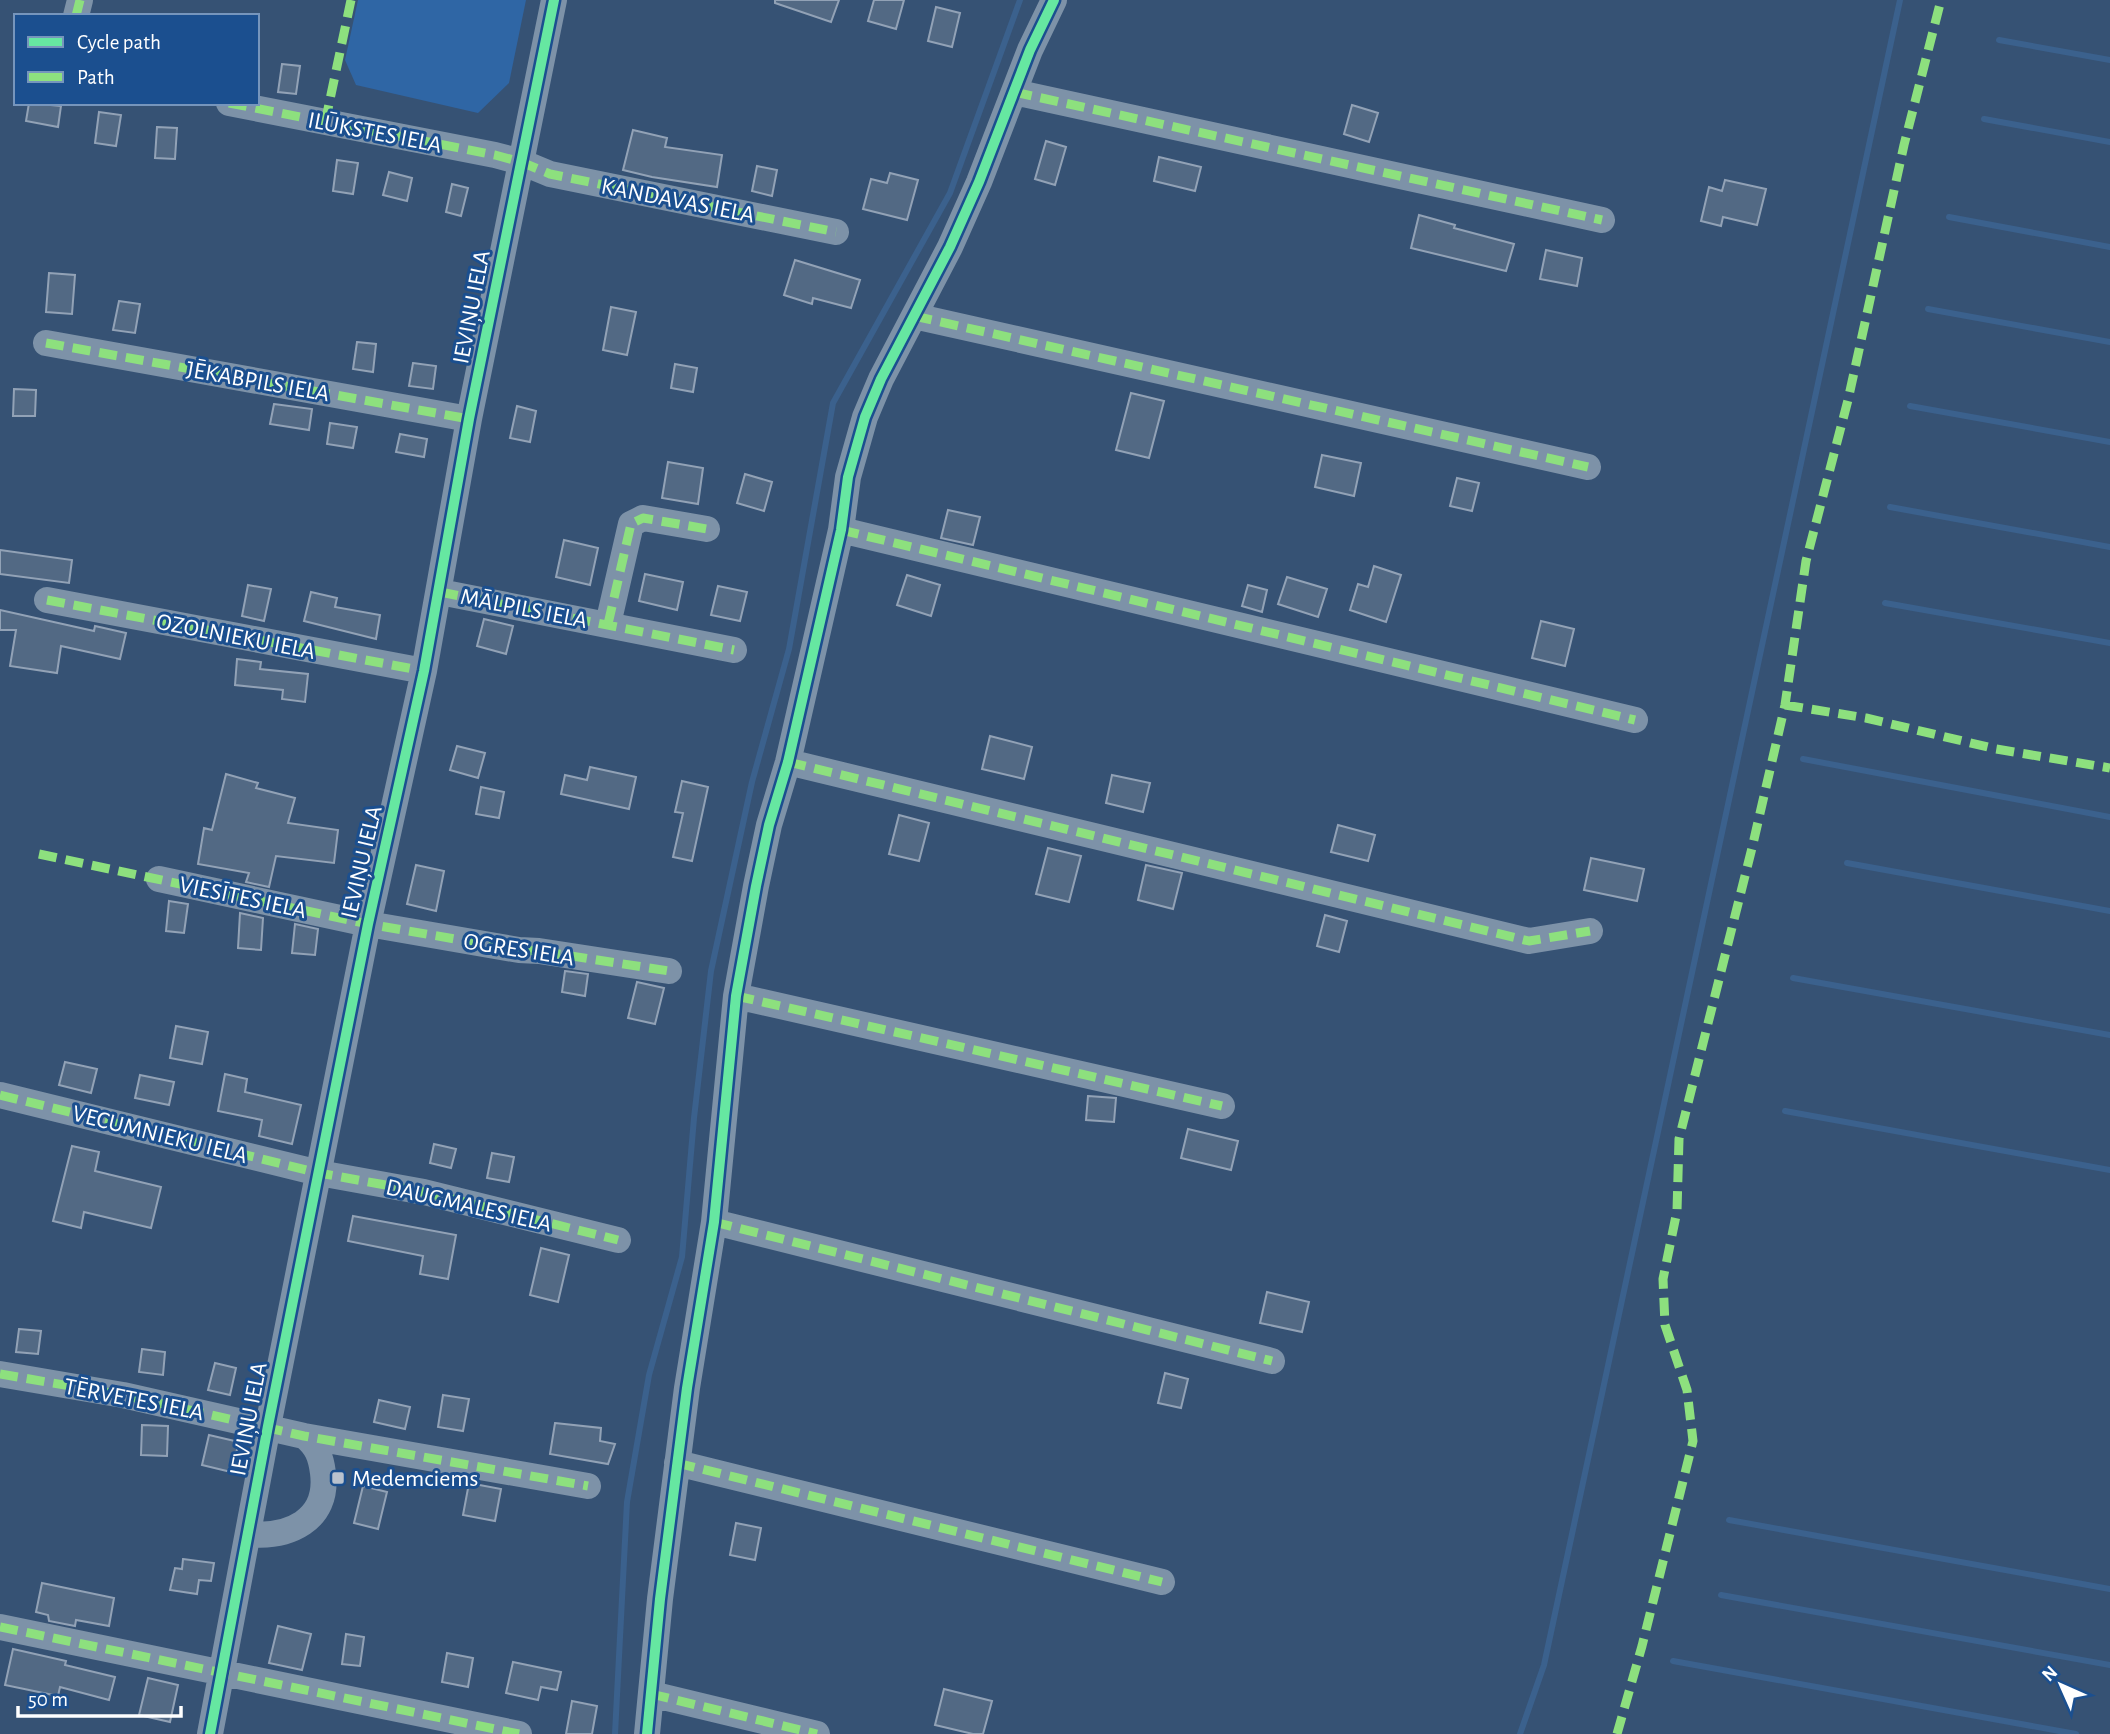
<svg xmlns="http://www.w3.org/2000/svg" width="2110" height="1734" viewBox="0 0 2110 1734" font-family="'Alegreya Sans',sans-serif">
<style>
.green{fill:#2f66a5}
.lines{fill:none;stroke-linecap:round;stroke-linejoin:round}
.stream{stroke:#3b618d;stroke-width:6}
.building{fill:#526984;stroke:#92a2b6;stroke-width:2}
.minor{stroke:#7d92a8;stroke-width:26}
.quiet{stroke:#8de07e;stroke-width:9;stroke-dasharray:18 9;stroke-linecap:butt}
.cycleway-casing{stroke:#1b4f8f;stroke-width:15}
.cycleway{stroke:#66e7a1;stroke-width:10}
.poi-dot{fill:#b9c2ce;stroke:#1b4f8f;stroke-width:2.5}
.labels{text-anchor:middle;stroke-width:6;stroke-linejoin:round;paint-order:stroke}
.street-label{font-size:24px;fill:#fff;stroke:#1b4f8f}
.poi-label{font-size:24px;fill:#fff;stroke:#1b4f8f;text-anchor:start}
</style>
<rect width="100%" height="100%" fill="#365274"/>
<!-- green -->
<path class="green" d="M 358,0 L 526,0 L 509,83 L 478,113 L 356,85 L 345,60 Z"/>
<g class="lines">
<!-- stream -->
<path class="stream" d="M 1999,40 L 2110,60
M 1984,119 L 2110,142
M 1949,217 L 2110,247
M 1928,309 L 2110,342
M 1910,406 L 2110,442
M 1890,507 L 2110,547
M 1885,603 L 2110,643
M 1803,759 L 2110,817
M 1847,863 L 2110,911
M 1793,978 L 2110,1035
M 1785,1111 L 2110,1170
M 1729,1520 L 2110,1589
M 1721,1595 L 2110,1665
M 1673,1661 L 2076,1734
M 615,1734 L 627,1502 L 649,1375 L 682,1257 L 694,1118 L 711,971 L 752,782 L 789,649 L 833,403 L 950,193 L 1020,0
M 1520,1734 L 1544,1665 L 1900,0"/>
</g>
<!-- building -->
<path class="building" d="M 775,0 L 839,0 L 831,22 L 775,3 Z
M 874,0 L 904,0 L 896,29 L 868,21 Z
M 936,7 L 960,13 L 952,47 L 928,41 Z
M 282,64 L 300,66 L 296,94 L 278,92 Z
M 29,103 L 61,106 L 58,127 L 26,121 Z
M 1352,105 L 1378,113 L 1369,142 L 1344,134 Z
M 99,112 L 121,115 L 116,146 L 95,143 Z
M 157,127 L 177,128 L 175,159 L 155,158 Z
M 633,130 L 667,138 L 665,147 L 722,155 L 717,187 L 652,177 L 623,170 Z
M 1046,141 L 1066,147 L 1055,185 L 1035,179 Z
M 1159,157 L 1201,167 L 1195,191 L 1154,181 Z
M 337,160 L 358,163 L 353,194 L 333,191 Z
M 757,166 L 777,170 L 772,196 L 752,191 Z
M 389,172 L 412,178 L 407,201 L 383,195 Z
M 890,173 L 918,180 L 907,220 L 863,209 L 871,179 L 887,183 Z
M 1725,180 L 1766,189 L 1757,225 L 1723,217 L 1721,226 L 1701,221 L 1709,187 L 1722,191 Z
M 452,184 L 468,188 L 461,216 L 446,212 Z
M 1419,215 L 1455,225 L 1454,228 L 1514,244 L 1506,271 L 1411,248 Z
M 1546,250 L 1582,258 L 1577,286 L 1540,279 Z
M 795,260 L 860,280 L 851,308 L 813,298 L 812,304 L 784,295 Z
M 49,273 L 75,275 L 72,314 L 46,312 Z
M 119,301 L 140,304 L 135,333 L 113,330 Z
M 611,307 L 636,312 L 627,355 L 603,350 Z
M 357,342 L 376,344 L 373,372 L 353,369 Z
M 413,363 L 436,366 L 433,389 L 409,386 Z
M 675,364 L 697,368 L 693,392 L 671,388 Z
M 14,389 L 36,390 L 35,416 L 13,416 Z
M 1131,393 L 1164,401 L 1149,458 L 1116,450 Z
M 274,404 L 312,409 L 309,430 L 270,424 Z
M 517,406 L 536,411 L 530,442 L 510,438 Z
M 330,423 L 357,427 L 353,448 L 327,444 Z
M 400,434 L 427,439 L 424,457 L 396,452 Z
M 1322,455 L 1361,463 L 1354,496 L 1315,487 Z
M 668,462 L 703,468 L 698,504 L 662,498 Z
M 745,474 L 772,482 L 764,511 L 737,503 Z
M 1457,478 L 1479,483 L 1472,511 L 1450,506 Z
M 948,510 L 980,517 L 973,545 L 941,538 Z
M 564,540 L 598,548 L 590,585 L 556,577 Z
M 0,550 L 72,560 L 69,583 L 0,574 Z
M 1374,566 L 1401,575 L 1386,622 L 1350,610 L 1358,584 L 1368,587 Z
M 645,574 L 683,582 L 677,610 L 639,601 Z
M 907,575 L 940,585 L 931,616 L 897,605 Z
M 1287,577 L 1327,589 L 1318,617 L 1278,604 Z
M 248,585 L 271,589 L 264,621 L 242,616 Z
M 1248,585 L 1267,590 L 1262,612 L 1242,606 Z
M 718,586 L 747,592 L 740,621 L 711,615 Z
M 311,592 L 337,598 L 335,607 L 380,615 L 376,639 L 304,621 Z
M 0,610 L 94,631 L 95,626 L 126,633 L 120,659 L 61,646 L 57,673 L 10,666 L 16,630 L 0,630 Z
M 484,619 L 513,626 L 506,654 L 477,646 Z
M 1541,621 L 1574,629 L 1565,666 L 1532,658 Z
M 237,659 L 261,662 L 260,669 L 308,674 L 305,702 L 282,699 L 283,690 L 235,685 Z
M 990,736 L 1032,747 L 1024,779 L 982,769 Z
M 457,746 L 485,753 L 478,778 L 450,770 Z
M 590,767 L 636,777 L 629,809 L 561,794 L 565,775 L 587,780 Z
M 226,774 L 258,783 L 256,788 L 295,798 L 288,823 L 338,830 L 334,863 L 276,856 L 269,887 L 246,882 L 249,873 L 198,864 L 204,828 L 212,830 Z
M 1112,775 L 1150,783 L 1143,812 L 1106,803 Z
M 682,781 L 708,787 L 692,861 L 673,857 L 683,813 L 675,812 Z
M 481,787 L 504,792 L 499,818 L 476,814 Z
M 899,815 L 929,823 L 919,861 L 889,854 Z
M 1338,825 L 1375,835 L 1368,861 L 1331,852 Z
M 1048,848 L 1081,856 L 1069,902 L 1036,894 Z
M 1591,858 L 1644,869 L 1637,901 L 1584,890 Z
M 416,865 L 444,871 L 436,911 L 407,904 Z
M 1146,865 L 1182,873 L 1173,909 L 1138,900 Z
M 169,901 L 188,904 L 184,933 L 166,931 Z
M 240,913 L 263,918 L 261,950 L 238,948 Z
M 1325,915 L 1347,921 L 1339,952 L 1317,946 Z
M 295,924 L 318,929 L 315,955 L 292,953 Z
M 565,971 L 588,974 L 585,996 L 562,992 Z
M 637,982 L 664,988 L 655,1024 L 628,1018 Z
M 176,1026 L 208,1032 L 202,1064 L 170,1058 Z
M 65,1062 L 97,1069 L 91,1093 L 59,1085 Z
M 225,1074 L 247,1079 L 245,1092 L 301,1105 L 292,1144 L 259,1136 L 262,1120 L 218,1111 Z
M 140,1075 L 174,1082 L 169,1105 L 135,1098 Z
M 1088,1096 L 1116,1098 L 1114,1122 L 1086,1120 Z
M 1188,1129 L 1238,1141 L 1231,1170 L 1181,1158 Z
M 434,1144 L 456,1149 L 451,1168 L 430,1163 Z
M 72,1146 L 99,1152 L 95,1171 L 161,1187 L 151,1228 L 84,1212 L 81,1228 L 53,1221 Z
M 492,1153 L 514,1157 L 509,1182 L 487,1178 Z
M 353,1216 L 456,1235 L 448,1279 L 420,1274 L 423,1256 L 348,1241 Z
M 541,1248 L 569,1255 L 558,1302 L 530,1295 Z
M 1267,1292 L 1309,1302 L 1302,1332 L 1260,1323 Z
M 19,1329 L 41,1331 L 38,1354 L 16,1352 Z
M 142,1349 L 165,1352 L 163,1375 L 139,1372 Z
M 215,1363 L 236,1368 L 230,1395 L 208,1390 Z
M 1165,1373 L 1188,1379 L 1181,1408 L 1158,1403 Z
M 443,1395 L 469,1399 L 463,1431 L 438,1427 Z
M 379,1400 L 410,1407 L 405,1429 L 374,1422 Z
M 555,1423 L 601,1428 L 600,1441 L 615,1444 L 608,1464 L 550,1454 Z
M 142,1425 L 168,1426 L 167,1456 L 141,1455 Z
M 209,1435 L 239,1442 L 231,1472 L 202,1465 Z
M 469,1483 L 501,1489 L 495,1521 L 463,1515 Z
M 363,1486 L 387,1492 L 378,1529 L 354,1523 Z
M 736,1523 L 761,1528 L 755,1560 L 730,1555 Z
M 183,1559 L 214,1563 L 211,1581 L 199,1580 L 197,1594 L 170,1590 L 175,1568 L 182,1569 Z
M 42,1583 L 114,1598 L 109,1626 L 76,1620 L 75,1626 L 49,1621 L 48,1615 L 36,1612 Z
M 278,1626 L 311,1634 L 302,1670 L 269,1663 Z
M 346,1634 L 364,1637 L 360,1666 L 342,1664 Z
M 13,1649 L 66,1661 L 65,1665 L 115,1677 L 109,1700 L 60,1687 L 58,1696 L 5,1685 Z
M 447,1653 L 473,1658 L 468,1687 L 442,1682 Z
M 513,1662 L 561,1672 L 557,1690 L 541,1687 L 538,1700 L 506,1693 Z
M 148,1678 L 178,1685 L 170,1722 L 139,1715 Z
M 944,1689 L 992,1701 L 983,1734 L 973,1734 L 935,1725 Z
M 572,1701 L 597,1706 L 592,1734 L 566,1734 Z"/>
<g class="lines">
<!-- minor -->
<path class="minor" d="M 76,16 L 80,0
M 1014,92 L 1602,220
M 229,103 L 495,155 L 521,162 L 550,174 L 836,232
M 914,316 L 1588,467
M 46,343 L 469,419
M 841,530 L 1635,720
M 440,592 L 734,650
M 47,600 L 424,671
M 608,624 L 631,524 L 643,518 L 707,529
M 788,762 L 1529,941 L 1590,931
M 159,879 L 368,924 L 519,950 L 539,951 L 669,971
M 736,996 L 1222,1106
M 0,1095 L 319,1173 L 424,1192 L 618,1240
M 714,1222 L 1272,1361
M 0,1374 L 123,1395 L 304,1436 L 588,1486
M 677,1463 L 1162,1582
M 248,1534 C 288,1538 329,1521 323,1473 C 321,1457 317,1446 304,1436
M 0,1627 L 519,1734
M 651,1694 L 817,1734
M 210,1734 L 268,1426 L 368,924 L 424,671 L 469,419 L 554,0
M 647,1734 L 660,1599 L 687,1388 L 714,1222 L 736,996 L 756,886 L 769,825 L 788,762 L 841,530 L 848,477 L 865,417 L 881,379 L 950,247 L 979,182 L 1030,50 L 1054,0"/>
<!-- quiet -->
<path class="quiet" d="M 76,16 L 80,0
M 1014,92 L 1602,220
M 229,103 L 495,155 L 521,162 L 550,174 L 836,232
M 325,123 L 351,0
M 914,316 L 1588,467
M 46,343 L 469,419
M 841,530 L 1635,720
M 440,592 L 734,650
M 47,600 L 424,671
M 608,624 L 631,524 L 643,518 L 707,529
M 1785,705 L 1866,718 L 1996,749 L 2110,768
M 788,762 L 1529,941 L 1590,931
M 39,854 L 368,924 L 519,950 L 539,951 L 669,971
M 736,996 L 1222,1106
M 0,1095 L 319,1173 L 424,1192 L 618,1240
M 714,1222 L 1272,1361
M 0,1374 L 123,1395 L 304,1436 L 588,1486
M 677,1463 L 1162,1582
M 0,1627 L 519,1734
M 651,1694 L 817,1734
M 1617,1734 L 1642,1646 L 1693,1441 L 1687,1390 L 1665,1325 L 1663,1279 L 1677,1211 L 1679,1139 L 1752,848 L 1785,705 L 1806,561 L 1848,400 L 1904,145 L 1941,0"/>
<!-- cycleway casing -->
<g class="cycleway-casing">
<path id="cycleway" d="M 210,1734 L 268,1426 L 368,924 L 424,671 L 469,419 L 554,0
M 647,1734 L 660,1599 L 687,1388 L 714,1222 L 736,996 L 756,886 L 769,825 L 788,762 L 841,530 L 848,477 L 865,417 L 881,379 L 950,247 L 979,182 L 1030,50 L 1054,0"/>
</g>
<!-- cycleway -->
<use href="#cycleway" class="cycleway"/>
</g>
<!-- markers -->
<rect class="poi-dot" x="331" y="1471" width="14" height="14" rx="3.5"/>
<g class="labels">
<!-- street labels -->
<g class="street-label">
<text transform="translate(375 132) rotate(11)" y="8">ILŪKSTES IELA</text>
<text transform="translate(678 200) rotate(11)" y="8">KANDAVAS IELA</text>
<text transform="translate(471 307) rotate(-79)" y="8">IEVIŅU IELA</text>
<text transform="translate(258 381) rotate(10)" y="8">JĒKABPILS IELA</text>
<text transform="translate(524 608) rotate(11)" y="8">MĀLPILS IELA</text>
<text transform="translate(236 636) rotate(11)" y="8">OZOLNIEKU IELA</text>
<text transform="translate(361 862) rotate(-77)" y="8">IEVIŅU IELA</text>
<text transform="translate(243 897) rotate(12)" y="8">VIESĪTES IELA</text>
<text transform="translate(519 949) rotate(9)" y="8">OGRES IELA</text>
<text transform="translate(160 1134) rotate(14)" y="8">VECUMNIEKU IELA</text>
<text transform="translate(469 1205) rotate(13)" y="8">DAUGMALES IELA</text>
<text transform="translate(134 1399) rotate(11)" y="8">TĒRVETES IELA</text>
<text transform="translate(248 1419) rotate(-79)" y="8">IEVIŅU IELA</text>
</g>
<!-- poi labels -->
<g class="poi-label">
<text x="352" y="1486">Medemciems</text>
</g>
</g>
<!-- legend -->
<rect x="14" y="14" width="245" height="91" fill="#1b4f8f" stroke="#7695bc" stroke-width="2"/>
<rect x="28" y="37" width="35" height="10" fill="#66e7a1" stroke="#7695bc" stroke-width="2"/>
<text x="77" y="49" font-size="21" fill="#ffffff">Cycle path</text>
<rect x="28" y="72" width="35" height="10" fill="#8de07e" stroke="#7695bc" stroke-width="2"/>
<text x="77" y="84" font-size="21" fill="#ffffff">Path</text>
<!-- north arrow -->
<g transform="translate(2061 1685) rotate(315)" stroke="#1b4f8f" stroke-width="5" paint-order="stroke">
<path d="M0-5L12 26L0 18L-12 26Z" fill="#ffffff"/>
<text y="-10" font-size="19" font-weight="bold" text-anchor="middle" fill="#ffffff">N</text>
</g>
<!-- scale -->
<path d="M18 1706v10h163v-10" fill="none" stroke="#ffffff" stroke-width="3.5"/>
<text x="28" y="1706" font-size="21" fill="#ffffff" stroke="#1b4f8f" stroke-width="5" paint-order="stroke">50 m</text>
</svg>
